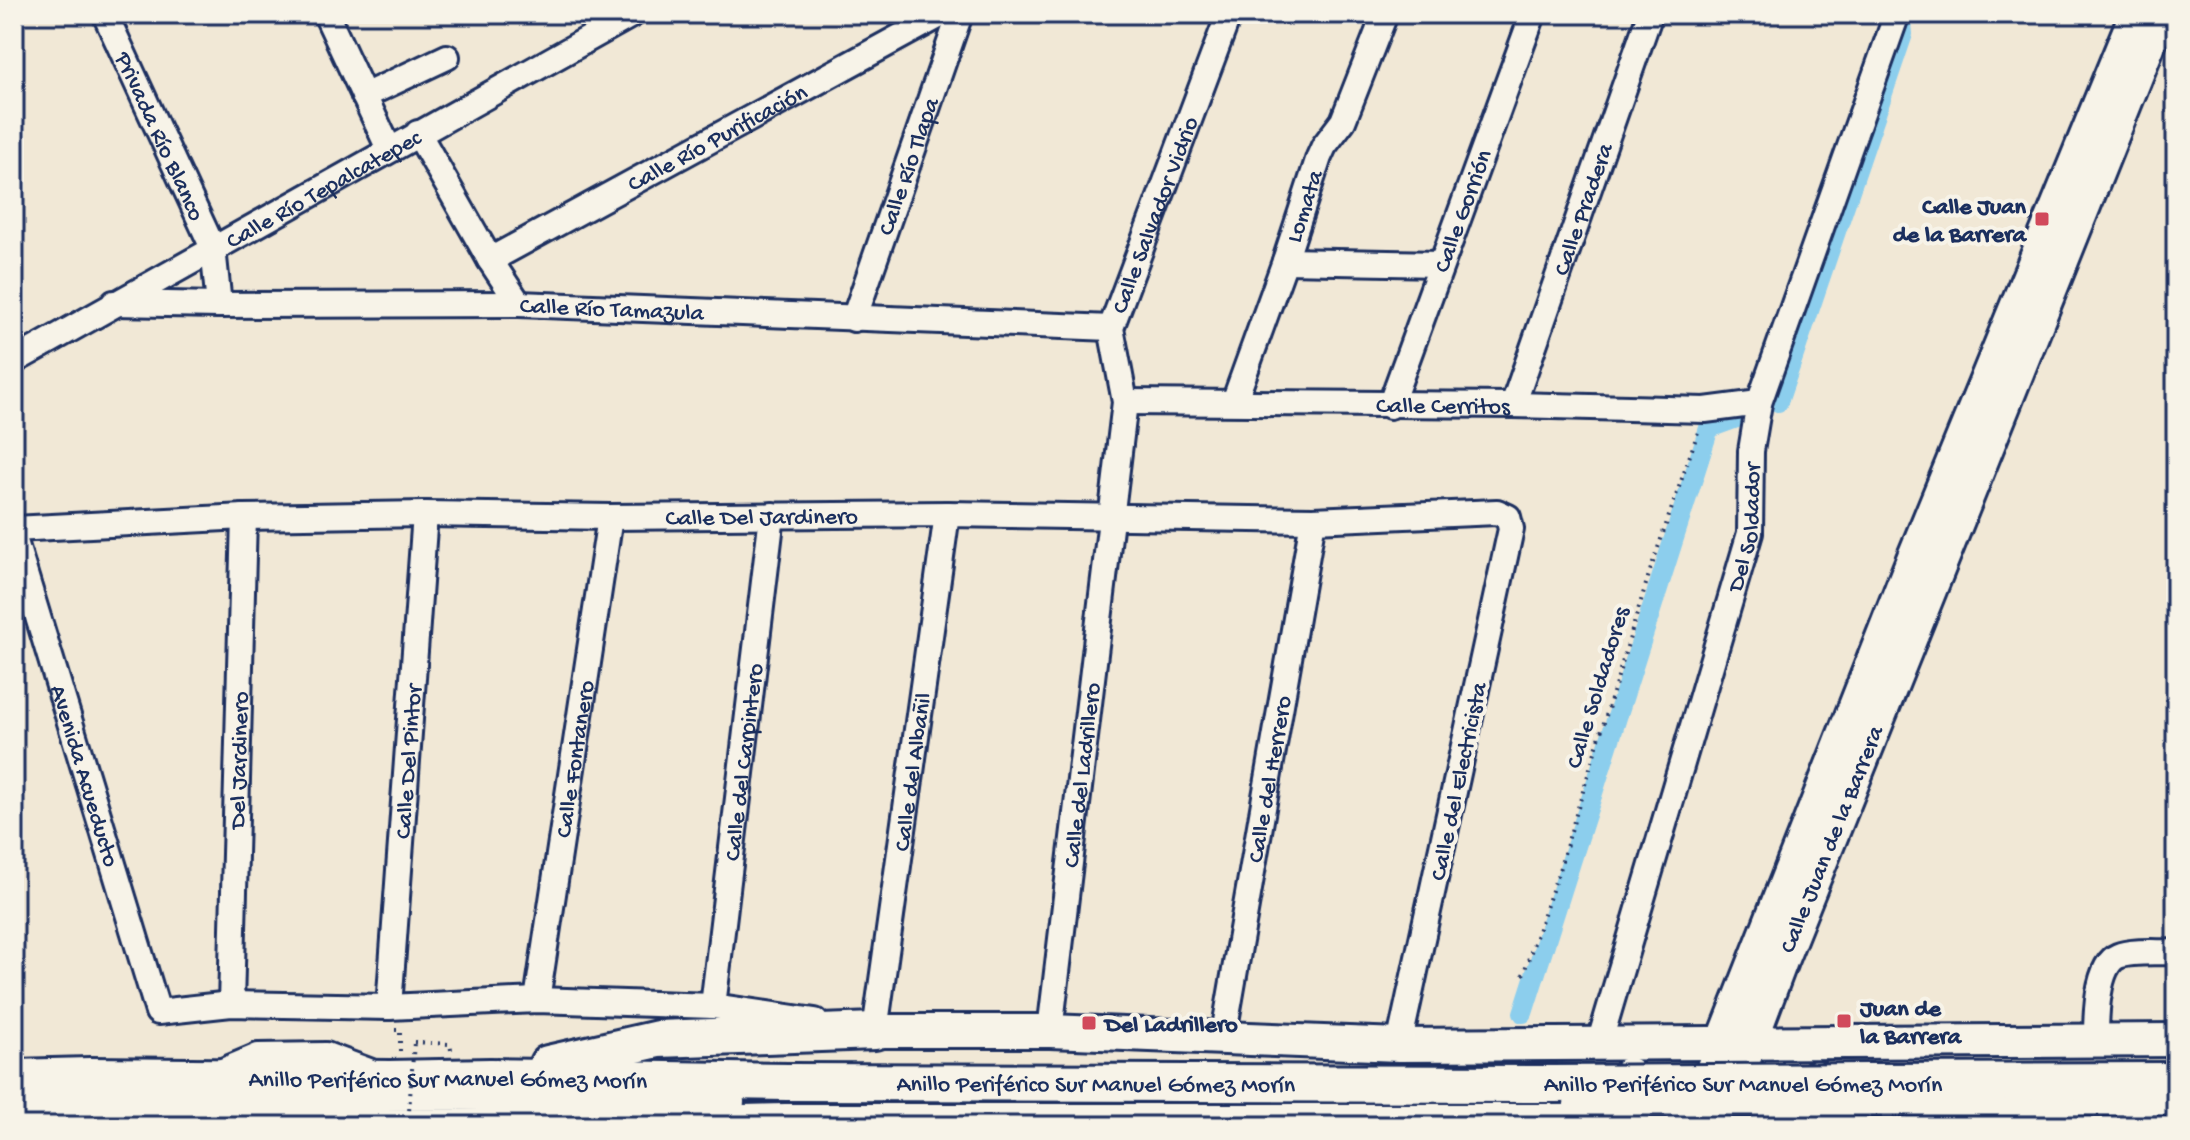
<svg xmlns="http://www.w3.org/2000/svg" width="2190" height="1140" viewBox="0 0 2190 1140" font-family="'Gochi Hand',sans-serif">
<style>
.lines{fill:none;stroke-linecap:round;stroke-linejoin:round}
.canal{stroke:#8cceed;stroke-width:20}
.minor-casing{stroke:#1b2f5e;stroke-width:30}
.major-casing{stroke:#1b2f5e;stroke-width:38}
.highway-casing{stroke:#1b2f5e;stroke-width:42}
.path{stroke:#1b2f5e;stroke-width:4;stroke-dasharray:2 6;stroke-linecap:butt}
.minor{stroke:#f7f3e8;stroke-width:24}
.major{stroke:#f7f3e8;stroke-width:32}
.highway{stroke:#f7f3e8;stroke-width:36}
.minor-bridge-casing{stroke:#1b2f5e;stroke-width:30;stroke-linecap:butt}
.highway-bridge-casing{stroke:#1b2f5e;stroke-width:42;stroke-linecap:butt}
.path-bridge{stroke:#1b2f5e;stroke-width:4;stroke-dasharray:2 6;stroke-linecap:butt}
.minor-bridge{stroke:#f7f3e8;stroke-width:24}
.highway-bridge{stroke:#f7f3e8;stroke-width:36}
.poi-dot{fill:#d1495b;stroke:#f7f3e8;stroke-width:3}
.labels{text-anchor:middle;stroke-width:8;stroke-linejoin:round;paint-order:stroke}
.street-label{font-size:24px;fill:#1b2f5e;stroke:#f7f3e8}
.poi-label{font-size:24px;font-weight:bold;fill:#1b2f5e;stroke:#f7f3e8;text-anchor:start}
</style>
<rect width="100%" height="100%" fill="#f1e8d6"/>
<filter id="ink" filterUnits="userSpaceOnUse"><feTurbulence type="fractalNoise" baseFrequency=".0125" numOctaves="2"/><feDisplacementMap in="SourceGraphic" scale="16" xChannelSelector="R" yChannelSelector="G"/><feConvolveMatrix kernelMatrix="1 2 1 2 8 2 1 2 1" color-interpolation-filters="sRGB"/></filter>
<g filter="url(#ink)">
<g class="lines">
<!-- canal -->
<path class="canal" d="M 1778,402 L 1903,34 L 1902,24
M 1523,1013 L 1709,428 L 1742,416"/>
<!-- minor casing -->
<g class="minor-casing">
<g id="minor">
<path id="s1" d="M 105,14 L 213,248 L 219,305"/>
<path d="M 326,14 L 389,149"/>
<path d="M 364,96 L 447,57"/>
<path d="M 418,133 L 490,260 L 519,304"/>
<path id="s2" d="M 490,260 L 942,14"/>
<path d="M 1285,261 L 1440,264"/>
<path id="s3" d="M 114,303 L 219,305 L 519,304 L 1111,328"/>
<path id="s4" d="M 854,319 L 960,14"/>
<path id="s5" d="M 14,361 L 633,14"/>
<path id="s6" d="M 1125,402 L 1513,405 L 1705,410 L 1759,403"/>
<path id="s7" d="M 1234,402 L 1285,261 L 1319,157 L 1324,146 L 1343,121 L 1385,14"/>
<path id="s8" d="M 1513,405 L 1650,14"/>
<path id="s9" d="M 1390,406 L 1533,14"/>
<path id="s10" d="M 14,529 L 244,517 L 425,514 L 610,517 L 947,514 L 1313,520 L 1497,512 L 1508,517 L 1511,529 L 1399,1045"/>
<path id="s11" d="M 14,538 L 158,1012 L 231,1004 L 389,1007 L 537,1000 L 713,1006 L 815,1021"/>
<path id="s12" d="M 537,1000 L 610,517"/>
<path id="s13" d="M 231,1004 L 244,517"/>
<path id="s14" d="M 713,1006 L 772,515"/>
<path id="s15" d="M 389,1007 L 425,514"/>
<path id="s16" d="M 859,1028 L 875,1031 L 947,514"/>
<path id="s17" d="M 1050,1031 L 1125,402 L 1111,328 L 1229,14"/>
<path id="s18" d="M 1223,1039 L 1313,520"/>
<path d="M 2096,1040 C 2096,1020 2096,965 2118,956 C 2132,950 2160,953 2176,952"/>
<path id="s19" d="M 1599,1044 L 1750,533 L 1751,451 L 1759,403 L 1897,14"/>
<path d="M 220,1072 L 258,1056 L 326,1055 L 369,1071"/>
<path d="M 14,1100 C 253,1094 493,1097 732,1102"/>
<path d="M 1865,1104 L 2176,1103"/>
<path d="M 14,1119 L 550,1122 L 786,1116 L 1578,1116"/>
</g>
</g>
<!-- major casing -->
<g class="major-casing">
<g id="major">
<path d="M 875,1031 L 1050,1031 L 1399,1045 L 2176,1040"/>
<path d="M 1624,1126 C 1633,1110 1631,1092 1629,1074"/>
<path d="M 1690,1126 L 1913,559 L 2136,14"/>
<path id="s20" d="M 1719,1126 L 1781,961 L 2161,14"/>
<path d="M 1809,1126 L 1806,1099 L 1816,1077"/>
</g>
</g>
<!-- highway casing -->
<g class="highway-casing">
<g id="highway">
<path d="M 548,1064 L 658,1039 L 875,1031"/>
<path id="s21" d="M 14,1078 L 90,1076 L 390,1079 L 490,1077 L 788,1082 L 1552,1084"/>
<path d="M 1872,1082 L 2176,1081"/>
</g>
</g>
<!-- path -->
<path class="path" d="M 1523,975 L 1560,867 L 1650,571 L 1698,432
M 395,1030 L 400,1030 L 400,1051
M 414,1042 L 450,1044 L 451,1050 L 448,1050"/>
<!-- minor -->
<use href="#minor" class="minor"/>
<!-- major -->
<use href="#major" class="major"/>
<!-- highway -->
<use href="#highway" class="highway"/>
<!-- minor-bridge casing -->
<g class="minor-bridge-casing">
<path id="minor-bridge" d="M 1576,1105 L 1865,1104"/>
</g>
<!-- highway-bridge casing -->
<g class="highway-bridge-casing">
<path id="highway-bridge" d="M 1552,1084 L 1872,1082"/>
</g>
<!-- path-bridge -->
<path class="path-bridge" d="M 408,1126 L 414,1042"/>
<!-- minor-bridge -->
<use href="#minor-bridge" class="minor-bridge"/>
<!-- highway-bridge -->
<use href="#highway-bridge" class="highway-bridge"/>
</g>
</g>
<!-- markers -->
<g class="poi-dot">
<rect x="2034" y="211" width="16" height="16" rx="4"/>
<rect x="1836" y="1013" width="16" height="16" rx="4"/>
<rect x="1081" y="1015" width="16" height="16" rx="4"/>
</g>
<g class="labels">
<!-- street labels -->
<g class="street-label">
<text dy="8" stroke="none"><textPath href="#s1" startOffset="134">Privada Río Blanco</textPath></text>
<text dy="8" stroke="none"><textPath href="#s2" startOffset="258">Calle Río Purificación</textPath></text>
<text dy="8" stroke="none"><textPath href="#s4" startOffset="162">Calle Río Tlapa</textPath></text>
<text dy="8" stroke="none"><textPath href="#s5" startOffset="354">Calle Río Tepalcatepec</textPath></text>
<text dy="8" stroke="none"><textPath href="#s7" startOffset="208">Lomata</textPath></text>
<text dy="8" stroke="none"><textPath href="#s9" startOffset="208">Calle Gorrión</textPath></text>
<text dy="8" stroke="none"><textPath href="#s8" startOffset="208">Calle Pradera</textPath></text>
<text dy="8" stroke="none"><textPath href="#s17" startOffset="830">Calle Salvador Vidrio</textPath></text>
<text dy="8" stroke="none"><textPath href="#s3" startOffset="498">Calle Río Tamazula</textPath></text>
<text dy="8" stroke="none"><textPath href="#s6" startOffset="318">Calle Cerritos</textPath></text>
<text dy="8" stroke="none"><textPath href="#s10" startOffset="748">Calle Del Jardinero</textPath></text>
<text dy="8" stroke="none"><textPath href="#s19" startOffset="538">Del Soldador</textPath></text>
<text transform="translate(1596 687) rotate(-73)" y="8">Calle Soldadores</text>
<text dy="8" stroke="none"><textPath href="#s12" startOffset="244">Calle Fontanero</textPath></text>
<text dy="8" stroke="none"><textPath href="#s13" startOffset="244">Del Jardinero</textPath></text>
<text dy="8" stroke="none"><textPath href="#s15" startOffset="246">Calle Del Pintor</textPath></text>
<text dy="8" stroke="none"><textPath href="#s14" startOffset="246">Calle del Carpintero</textPath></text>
<text dy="8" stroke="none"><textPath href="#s16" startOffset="278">Calle del Albañil</textPath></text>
<text dy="8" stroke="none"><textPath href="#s17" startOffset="258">Calle del Ladrillero</textPath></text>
<text dy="8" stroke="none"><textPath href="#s11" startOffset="248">Avenida Acueducto</textPath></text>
<text dy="8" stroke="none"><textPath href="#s18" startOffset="264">Calle del Herrero</textPath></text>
<text transform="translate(1457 781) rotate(-78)" y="8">Calle del Electricista</text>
<text dy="8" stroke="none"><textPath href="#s20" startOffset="308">Calle Juan de la Barrera</textPath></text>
<text dy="8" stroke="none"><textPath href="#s21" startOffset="434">Anillo Periférico Sur Manuel Gómez Morín</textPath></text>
<text dy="8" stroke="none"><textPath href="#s21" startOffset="1082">Anillo Periférico Sur Manuel Gómez Morín</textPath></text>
<text x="1743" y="1091">Anillo Periférico Sur Manuel Gómez Morín</text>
</g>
<!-- poi labels -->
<g class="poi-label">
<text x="2026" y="213" text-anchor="end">Calle Juan<tspan x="2026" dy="28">de la Barrera</tspan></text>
<text x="1860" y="1015">Juan de<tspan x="1860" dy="28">la Barrera</tspan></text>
<text x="1105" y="1031">Del Ladrillero</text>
</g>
</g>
<!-- margin -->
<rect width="2190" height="1140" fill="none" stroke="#f7f3e8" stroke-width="48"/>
<rect x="24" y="24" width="2142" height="1092" fill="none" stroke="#1b2f5e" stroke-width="3" filter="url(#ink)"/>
</svg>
